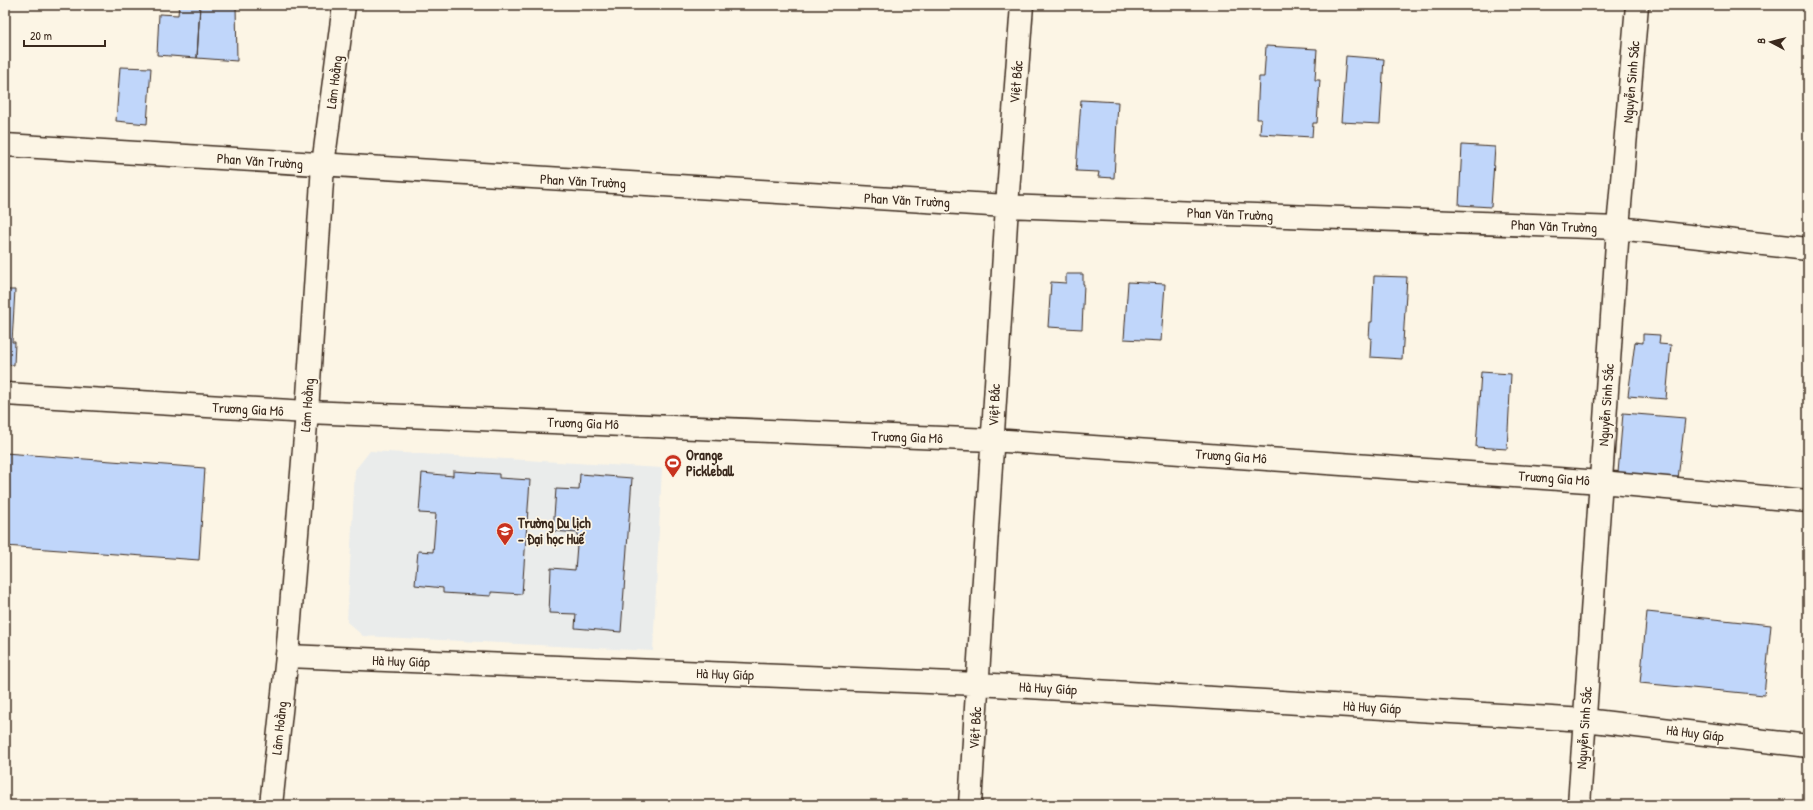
<svg xmlns="http://www.w3.org/2000/svg" width="1813" height="810" viewBox="0 0 1813 810" font-family="'Patrick Hand',sans-serif">
<style>
.built{fill:#eaeceb}
.building{fill:#c0d6fa;stroke:#3b2a1e}
.lines{fill:none;stroke-linecap:round;stroke-linejoin:round}
.minor-casing{stroke:#3b2a1e;stroke-width:25}
.tertiary-casing{stroke:#3b2a1e;stroke-width:25}
.minor{stroke:#fcf5e5;stroke-width:22}
.tertiary{stroke:#fcf5e5;stroke-width:22}
.labels{text-anchor:middle;stroke-width:3.5;stroke-linejoin:round;paint-order:stroke}
.street-label{font-size:14px;fill:#3b2a1e;stroke:#fcf5e5}
.poi-label{font-size:14px;font-weight:bold;fill:#3b2a1e;stroke:#fcf5e5;text-anchor:start}
</style>
<rect width="100%" height="100%" fill="#fcf5e5"/>
<filter id="ink" filterUnits="userSpaceOnUse"><feTurbulence type="fractalNoise" baseFrequency=".025" numOctaves="2"/><feDisplacementMap in="SourceGraphic" scale="8" xChannelSelector="R" yChannelSelector="G"/><feConvolveMatrix kernelMatrix="1 2 1 2 8 2 1 2 1" color-interpolation-filters="sRGB"/></filter>
<g filter="url(#ink)">
<!-- built -->
<path class="built" d="M 370,451 L 662,468 L 653,651 L 363,636 L 347,622 L 355,470 Z"/>
<!-- building -->
<path class="building" d="M 179,5 L 200,5 L 197,58 L 157,55 L 159,14 L 178,15 Z
M 200,5 L 236,5 L 237,61 L 197,58 Z
M 1266,46 L 1317,49 L 1315,80 L 1320,80 L 1317,123 L 1313,123 L 1312,137 L 1260,134 L 1261,119 L 1257,119 L 1259,77 L 1264,77 Z
M 1346,56 L 1384,59 L 1380,124 L 1341,122 Z
M 120,67 L 151,68 L 147,124 L 116,121 Z
M 1081,100 L 1118,102 L 1114,178 L 1098,177 L 1099,172 L 1076,171 Z
M 1462,145 L 1495,147 L 1491,207 L 1459,205 Z
M 1066,274 L 1083,274 L 1083,284 L 1084,284 L 1082,329 L 1048,327 L 1051,282 L 1066,283 Z
M 1374,276 L 1407,277 L 1402,359 L 1370,357 L 1371,338 L 1369,338 L 1370,322 L 1372,322 Z
M 1128,282 L 1165,284 L 1161,341 L 1124,339 Z
M 5,290 L 15,290 L 12,342 L 15,342 L 14,365 L 5,364 Z
M 1643,334 L 1660,335 L 1659,344 L 1671,345 L 1666,399 L 1628,396 L 1635,342 L 1643,343 Z
M 1481,372 L 1511,374 L 1507,449 L 1476,447 Z
M 1623,413 L 1685,418 L 1678,479 L 1618,473 Z
M 5,453 L 205,468 L 199,560 L 5,546 Z
M 453,471 L 499,474 L 499,478 L 530,480 L 522,594 L 491,592 L 491,596 L 443,593 L 443,588 L 415,585 L 418,551 L 433,552 L 436,514 L 419,513 L 422,473 L 453,476 Z
M 580,474 L 632,478 L 621,632 L 575,628 L 576,614 L 549,613 L 551,568 L 575,570 L 578,533 L 553,531 L 556,489 L 579,490 Z
M 1647,612 L 1771,625 L 1764,695 L 1640,683 Z"/>
<g class="lines">
<!-- minor casing -->
<g class="minor-casing">
<path id="minor" d="M 5,145 L 1007,206 L 1618,228 L 1808,249
M 5,394 L 307,412 L 992,440 L 1601,482 L 1808,501
M 287,656 L 978,684 L 1585,720 L 1808,746
M 970,805 L 1007,206 L 1022,5
M 1579,805 L 1618,228 L 1637,5"/>
</g>
<!-- tertiary casing -->
<g class="tertiary-casing">
<path id="tertiary" d="M 271,805 L 287,656 L 307,412 L 323,165 L 344,5"/>
</g>
<!-- minor -->
<use href="#minor" class="minor"/>
<!-- tertiary -->
<use href="#tertiary" class="tertiary"/>
</g>
</g>
<!-- icons -->
<defs>
<g id="stadium-pin" transform="scale(0.9)"><path d="M0 17L-7.5 6A9.5 9.5 0 1 1 7.5 6Z" fill="#c8321e" stroke="#fcf5e5"/><path d="M0-5a6.5 5 0 1 0 0 10a6.5 5 0 1 0 0-10ZM-3.5-1.8h7v3.6h-7Z" fill="#fff"/></g>
<g id="university-pin" transform="scale(0.9)"><path d="M0 17L-7.5 6A9.5 9.5 0 1 1 7.5 6Z" fill="#c8321e" stroke="#fcf5e5"/><path d="M0-5L7-2L0 1L-7-2ZM-4 1L0 2.5L4 1V4Q0 6-4 4Z" fill="#fff"/></g>
</defs>
<g fill-rule="evenodd">
<use href="#stadium-pin" x="673" y="463"/>
<use href="#university-pin" x="505" y="531"/>
</g>
<g class="labels">
<!-- street labels -->
<g class="street-label">
<text transform="translate(334 82) rotate(-83)" y="5">Lâm Hoằng</text>
<text transform="translate(1016 82) rotate(-85)" y="5">Việt Bắc</text>
<text transform="translate(1631 82) rotate(-85)" y="5">Nguyễn Sinh Sắc</text>
<text transform="translate(260 161) rotate(4)" y="5">Phan Văn Trường</text>
<text transform="translate(583 181) rotate(3)" y="5">Phan Văn Trường</text>
<text transform="translate(907 200) rotate(3)" y="5">Phan Văn Trường</text>
<text transform="translate(1230 214) rotate(2)" y="5">Phan Văn Trường</text>
<text transform="translate(1554 226) rotate(2)" y="5">Phan Văn Trường</text>
<text transform="translate(307 405) rotate(-86)" y="5">Lâm Hoằng</text>
<text transform="translate(994 405) rotate(-87)" y="5">Việt Bắc</text>
<text transform="translate(1606 405) rotate(-86)" y="5">Nguyễn Sinh Sắc</text>
<text transform="translate(248 409) rotate(3)" y="5">Trương Gia Mô</text>
<text transform="translate(583 423) rotate(2)" y="5">Trương Gia Mô</text>
<text transform="translate(907 437) rotate(2)" y="5">Trương Gia Mô</text>
<text transform="translate(1231 456) rotate(4)" y="5">Trương Gia Mô</text>
<text transform="translate(1554 478) rotate(4)" y="5">Trương Gia Mô</text>
<text transform="translate(401 661) rotate(2)" y="5">Hà Huy Giáp</text>
<text transform="translate(725 674) rotate(2)" y="5">Hà Huy Giáp</text>
<text transform="translate(1048 688) rotate(3)" y="5">Hà Huy Giáp</text>
<text transform="translate(1372 707) rotate(3)" y="5">Hà Huy Giáp</text>
<text transform="translate(279 728) rotate(-84)" y="5">Lâm Hoằng</text>
<text transform="translate(975 728) rotate(-86)" y="5">Việt Bắc</text>
<text transform="translate(1584 728) rotate(-86)" y="5">Nguyễn Sinh Sắc</text>
<text transform="translate(1695 733) rotate(7)" y="5">Hà Huy Giáp</text>
</g>
<!-- poi labels -->
<g class="poi-label">
<text x="686" y="460">Orange<tspan x="686" dy="16">Pickleball</tspan></text>
<text x="518" y="528">Trường Du lịch<tspan x="518" dy="16">- Đại học Huế</tspan></text>
</g>
</g>
<!-- margin -->
<rect width="1813" height="810" fill="none" stroke="#fcf5e5" stroke-width="20"/>
<rect x="10" y="10" width="1793" height="790" fill="none" stroke="#3b2a1e" stroke-width="1.5" filter="url(#ink)"/>
<!-- north arrow -->
<g transform="translate(1771 42) rotate(277)" stroke="#fcf5e5" stroke-width="3" paint-order="stroke">
<path d="M0-3L7 15L0 10L-7 15Z" fill="#3b2a1e"/>
<text y="-6" font-size="11" font-weight="bold" text-anchor="middle" fill="#3b2a1e">B</text>
</g>
<!-- scale -->
<path d="M24 40v6h81v-6" fill="none" stroke="#3b2a1e" stroke-width="2"/>
<text x="30" y="40" font-size="12" fill="#3b2a1e" stroke="#fcf5e5" stroke-width="3" paint-order="stroke">20 m</text>
</svg>
